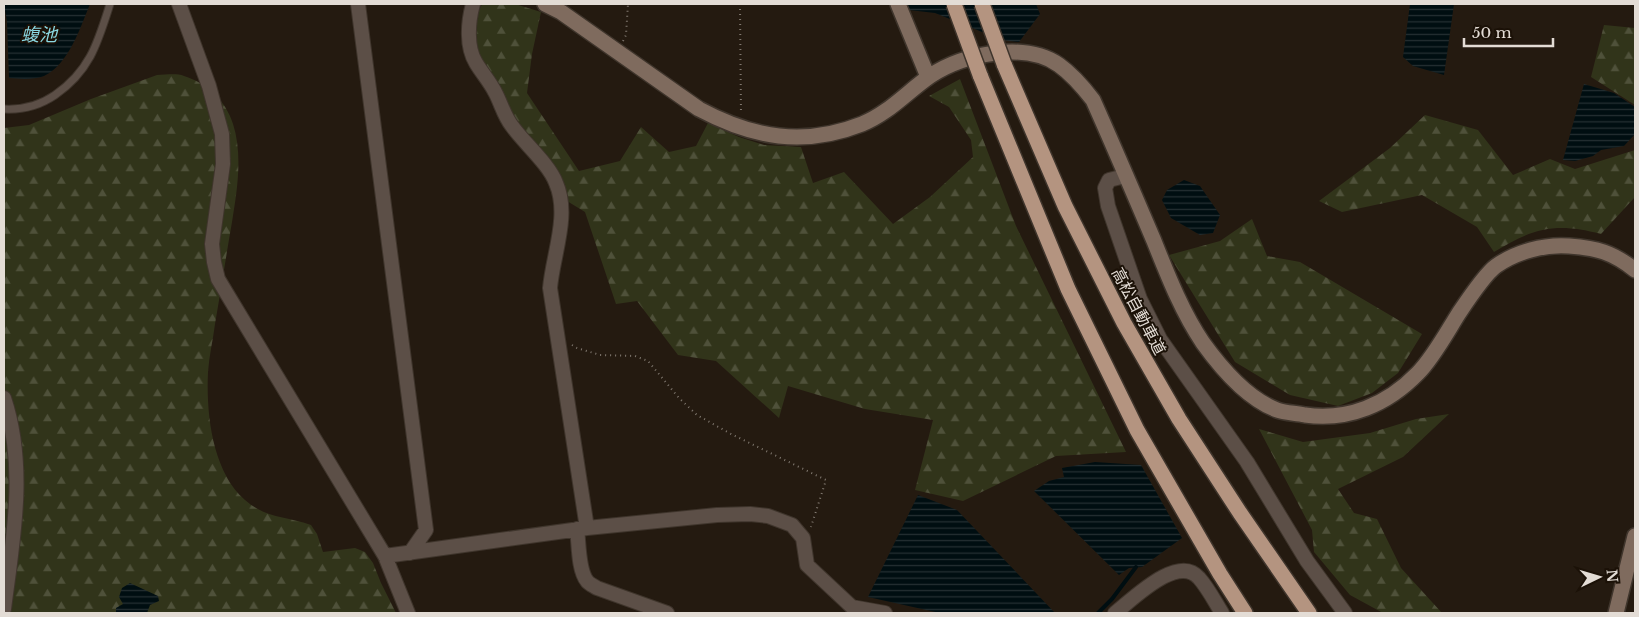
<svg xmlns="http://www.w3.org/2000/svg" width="1639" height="617" viewBox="0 0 1639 617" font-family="'Libre Baskerville','Noto Sans JP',serif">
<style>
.forest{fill:url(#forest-firs)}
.water{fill:url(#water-rules)}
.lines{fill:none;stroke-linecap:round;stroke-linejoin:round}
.stream{stroke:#000e11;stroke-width:4}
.lane-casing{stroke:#3f352c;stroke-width:9}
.street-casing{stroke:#3f352c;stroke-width:16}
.secondary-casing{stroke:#3f352c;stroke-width:18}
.highway-casing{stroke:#3f352c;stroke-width:18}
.path{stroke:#817970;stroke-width:2;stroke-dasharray:1 4;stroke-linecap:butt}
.lane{stroke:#5c4f47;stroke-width:7}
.street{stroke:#5c4f47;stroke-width:14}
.secondary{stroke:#7f6b5e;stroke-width:15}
.highway{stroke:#b49480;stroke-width:15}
.highway-bridge-casing{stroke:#3f352c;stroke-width:18;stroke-linecap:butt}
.highway-bridge{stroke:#b49480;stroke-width:15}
.labels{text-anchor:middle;stroke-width:4;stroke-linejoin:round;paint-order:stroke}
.street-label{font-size:16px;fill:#e3dcd5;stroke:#1b1107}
.water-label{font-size:18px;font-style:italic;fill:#8bd9e3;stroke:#1b1107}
</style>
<defs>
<pattern id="forest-firs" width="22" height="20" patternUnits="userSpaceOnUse" patternTransform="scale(1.25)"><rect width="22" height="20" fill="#31341a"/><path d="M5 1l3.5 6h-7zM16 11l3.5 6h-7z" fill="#4f513a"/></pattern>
<pattern id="water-rules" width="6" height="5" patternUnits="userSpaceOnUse" patternTransform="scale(1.25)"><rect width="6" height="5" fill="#000e11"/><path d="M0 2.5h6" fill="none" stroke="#253033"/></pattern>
</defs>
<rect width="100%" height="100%" fill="#241a10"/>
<!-- forest -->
<path class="forest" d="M 482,4 L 515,4 L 541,12 L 532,54 L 527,93 L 579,171 L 620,161 L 641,127 L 669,152 L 696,146 L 708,123 L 739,137 L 764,145 L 801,147 L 813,183 L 844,172 L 893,224 L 930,197 L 973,157 L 971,140 L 949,107 L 929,96 L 960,79 L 1016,226 L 1126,452 L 1056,456 L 963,501 L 915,490 L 933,420 L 865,409 L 788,386 L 779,418 L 716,361 L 678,355 L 637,301 L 616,304 L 585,212 L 567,201 L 516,123 L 477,57 L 475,20 Z
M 1604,25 L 1635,28 L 1635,105 L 1591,77 Z
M 157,75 C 166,75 176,73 184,76 C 207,83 226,101 233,124 C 243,155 237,191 232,222 C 226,256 221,290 215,324 C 213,340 209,356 208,372 C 206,413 212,471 245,500 C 267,519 286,516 311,525 L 317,534 L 323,552 L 355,548 L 365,552 L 373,563 L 381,583 L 396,613 L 4,613 L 4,128 L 29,125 L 91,99 Z
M 1425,115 L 1478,130 L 1513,175 L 1550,159 L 1575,169 L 1635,150 L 1635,197 L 1601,234 C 1556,222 1533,228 1494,252 L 1477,227 L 1422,195 L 1342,212 L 1319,201 L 1390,148 Z
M 1252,219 L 1267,256 L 1300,262 L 1422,334 L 1398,373 L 1372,393 L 1338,406 L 1290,395 L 1235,362 L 1169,255 L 1220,241 Z
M 1449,414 L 1403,457 L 1338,489 L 1354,513 L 1377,519 L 1401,568 L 1442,613 L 1383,613 L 1350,595 L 1314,552 L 1312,530 L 1259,429 L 1303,442 L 1370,433 L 1416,419 Z"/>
<!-- water -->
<path class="water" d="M 4,4 L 90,4 C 80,28 69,64 44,76 C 33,80 20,79 9,78 L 7,22 Z
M 907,4 L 1036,4 L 1040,14 L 1019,42 L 1002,40 L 935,13 L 909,10 Z
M 1410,4 L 1454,4 L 1444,75 L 1413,66 L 1403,57 Z
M 1584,84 L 1614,93 L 1635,107 L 1635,134 L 1624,146 L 1601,150 L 1593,156 L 1575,161 L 1563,160 Z
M 1184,180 L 1200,186 L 1220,215 L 1213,233 L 1200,235 L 1171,218 L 1162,200 L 1167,190 Z
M 1095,462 L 1141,465 L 1182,538 L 1142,567 L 1129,568 L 1119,575 L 1034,491 L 1049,481 L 1064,477 L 1062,468 Z
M 918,495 L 957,510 L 1055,613 L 940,613 L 868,597 Z
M 130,583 L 158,596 L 159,601 L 150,605 L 147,613 L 116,613 L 116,608 L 123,604 L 119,597 L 122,588 Z"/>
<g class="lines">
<!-- stream -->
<path class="stream" d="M 1098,613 L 1112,599 L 1136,567"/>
<!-- lane casing -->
<g class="lane-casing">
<path id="lane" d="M 4,109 C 23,110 39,106 55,95 C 90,71 98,42 110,4"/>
</g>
<!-- street casing -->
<g class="street-casing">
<path id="street" d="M 179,4 L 209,86 L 222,134 L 223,164 L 212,244 L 214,262 L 218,279 L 385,556 L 408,613
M 358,4 L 426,530 L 410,553
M 473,4 C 468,22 466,47 476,63 C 482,73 490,82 495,92 C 501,103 504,116 512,126 C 524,143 549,164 556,183 C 570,215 553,254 550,288 L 587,528
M 1125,176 L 1109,180 L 1105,188 L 1108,206 L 1140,299 L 1160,339 L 1247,462 L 1307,561 L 1345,613
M 4,398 C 27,467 13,539 4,609
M 577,529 C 579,543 578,570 587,581 C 589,584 594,586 597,588 L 667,613
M 385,556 L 587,528 L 717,515 L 750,514 L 768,516 L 792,525 L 803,538 L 807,565 L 852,607 L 885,613
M 1115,613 C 1132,600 1178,553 1199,578 C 1208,588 1215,602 1222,613"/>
</g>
<!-- secondary casing -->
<g class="secondary-casing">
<path id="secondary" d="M 545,4 L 561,12 L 699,109 C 753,138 804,147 862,124 C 889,113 907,92 930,76 C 963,54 1025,41 1059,65 C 1073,75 1083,87 1093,100 C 1114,147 1134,194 1154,241 C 1168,276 1182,312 1203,343 C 1221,368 1248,399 1277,410 C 1285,413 1296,413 1305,415 C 1348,421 1387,405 1418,373 C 1433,358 1447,332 1459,313 C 1467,301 1485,274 1496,266 C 1516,252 1544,244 1569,246 C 1597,248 1612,252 1635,270
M 898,4 L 928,77
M 1616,613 L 1635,536"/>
</g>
<!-- highway casing -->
<g class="highway-casing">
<path id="highway" d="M 1004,64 L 1065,206 L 1124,323 L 1179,419 L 1240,513 L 1309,613
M 980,75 L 1068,289 L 1137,430 L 1220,574 L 1245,613"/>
</g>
<!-- path -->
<path class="path" d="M 740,4 L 741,114
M 623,41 L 626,35 L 628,4
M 572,345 L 577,348 L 600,355 L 635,356 L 648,361 L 679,398 L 697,415 L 731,434 L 826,480 L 811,527"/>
<!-- lane -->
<use href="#lane" class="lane"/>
<!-- street -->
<use href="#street" class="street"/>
<!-- secondary -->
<use href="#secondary" class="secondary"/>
<!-- highway -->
<use href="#highway" class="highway"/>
<!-- highway-bridge casing -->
<g class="highway-bridge-casing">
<path id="highway-bridge" d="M 954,4 L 980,75
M 982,4 L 1004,64"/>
</g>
<!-- highway-bridge -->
<use href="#highway-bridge" class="highway-bridge"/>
</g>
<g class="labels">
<!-- street labels -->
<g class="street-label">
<text transform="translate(1139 311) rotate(62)" y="6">高松自動車道</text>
</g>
<!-- water labels -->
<g class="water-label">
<text x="39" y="41">蝮池</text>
</g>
</g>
<!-- border -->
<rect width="1639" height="617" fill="none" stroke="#e3dcd5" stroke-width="10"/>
<!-- north arrow -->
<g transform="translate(1599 577) rotate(85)" stroke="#1b1107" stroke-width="4" paint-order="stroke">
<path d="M0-4L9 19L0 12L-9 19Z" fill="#e3dcd5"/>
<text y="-8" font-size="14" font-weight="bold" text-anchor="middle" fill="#e3dcd5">N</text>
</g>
<!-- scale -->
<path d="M1464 38v8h89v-8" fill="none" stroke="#e3dcd5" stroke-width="2.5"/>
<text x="1472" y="38" font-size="15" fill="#e3dcd5" stroke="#1b1107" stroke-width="4" paint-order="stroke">50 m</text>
</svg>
